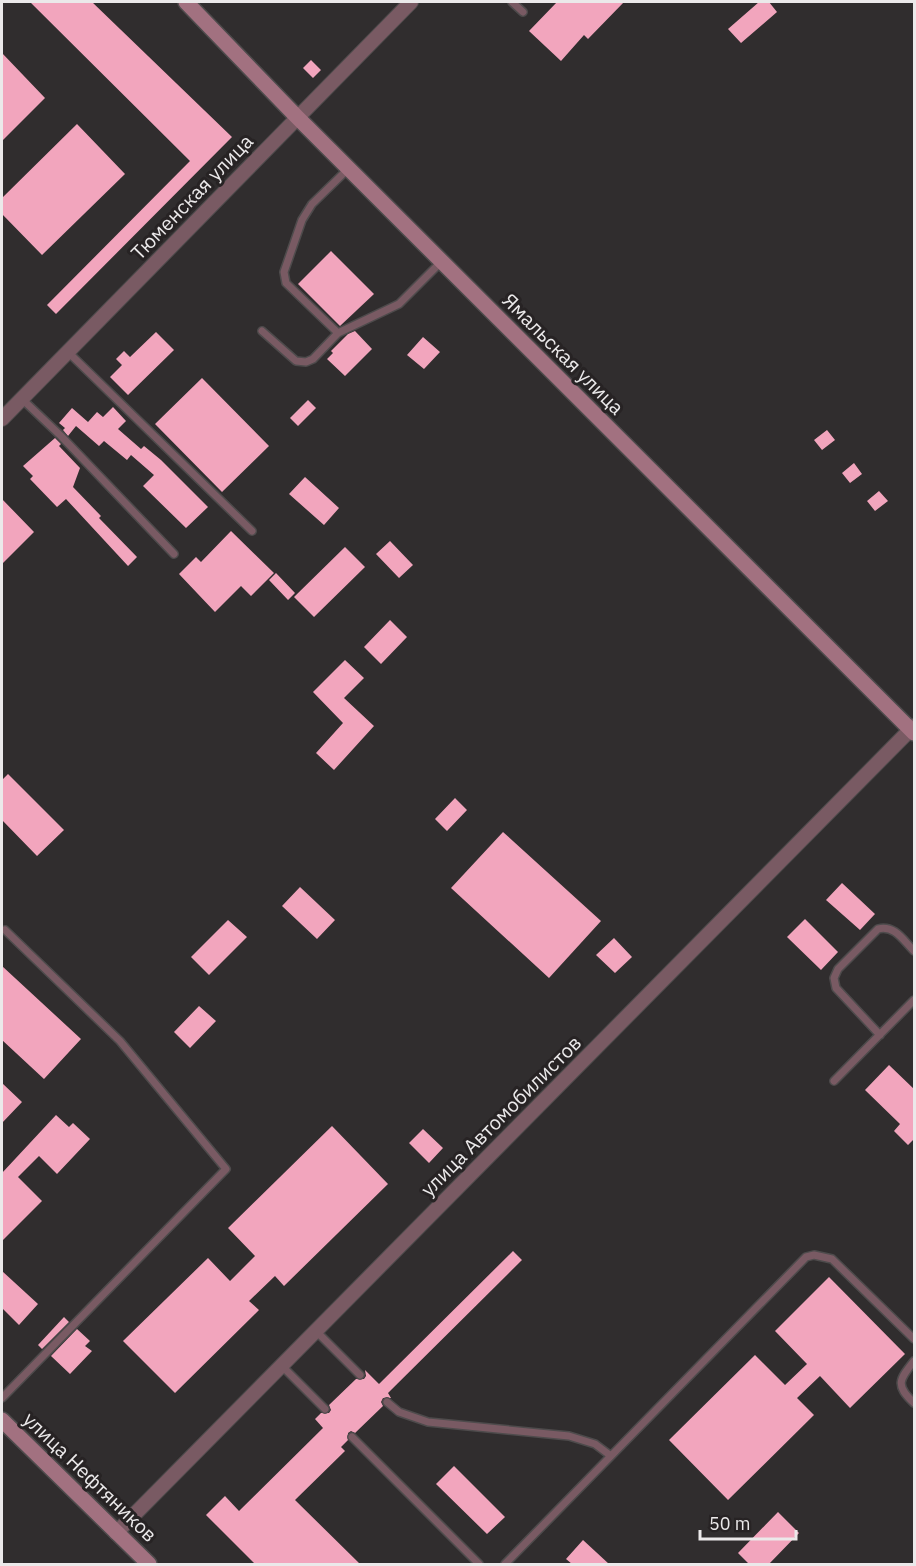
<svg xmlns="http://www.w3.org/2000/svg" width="916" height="1566" viewBox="0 0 916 1566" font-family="'IBM Plex Sans',sans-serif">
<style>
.building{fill:#f2a5bd}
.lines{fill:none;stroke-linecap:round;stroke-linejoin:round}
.lane-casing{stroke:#4e4b4c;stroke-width:10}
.street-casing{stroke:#4e4b4c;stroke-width:16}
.secondary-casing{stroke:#4e4b4c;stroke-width:18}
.lane{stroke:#795a63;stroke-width:7}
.street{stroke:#795a63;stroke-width:14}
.secondary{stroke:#a27180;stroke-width:15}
.labels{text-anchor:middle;stroke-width:6;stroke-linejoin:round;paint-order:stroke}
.street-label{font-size:20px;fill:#ebe9ea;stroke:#272324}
</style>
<rect width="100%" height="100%" fill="#302d2e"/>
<!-- building -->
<path class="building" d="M 30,2 L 92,2 L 232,137 L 56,314 L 47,305 L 190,161 Z
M 557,2 L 624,2 L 588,39 L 584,35 L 561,61 L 529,31 Z
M 759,2 L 769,2 L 777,12 L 741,43 L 728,29 Z
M 2,53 L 45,98 L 2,141 Z
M 311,60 L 321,70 L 313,78 L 303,68 Z
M 77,124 L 125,174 L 42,255 L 2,214 L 2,198 Z
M 331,251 L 374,294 L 340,326 L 298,284 Z
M 355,331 L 372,349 L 345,376 L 327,359 L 333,353 L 331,351 L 348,334 Z
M 156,332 L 174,350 L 128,395 L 110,377 L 122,365 L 116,359 L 124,351 L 130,357 Z
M 423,337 L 440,352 L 424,369 L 407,355 Z
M 202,378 L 269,446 L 222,492 L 155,424 Z
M 308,400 L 316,408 L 298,426 L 290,418 Z
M 113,407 L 126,421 L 118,429 L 141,449 L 144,446 L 161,460 L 208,507 L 186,528 L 143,486 L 154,475 L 131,455 L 127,460 L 104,441 L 99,446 L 76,426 L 68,436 L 63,430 L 65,428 L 59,423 L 72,408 L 88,422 L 97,412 L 103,417 Z
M 827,430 L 835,440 L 822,450 L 814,440 Z
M 55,438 L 61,444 L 59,446 L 80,468 L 73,487 L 101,516 L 99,518 L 137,557 L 128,566 L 66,499 L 57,507 L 30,479 L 33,476 L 23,466 Z
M 854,463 L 862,474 L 850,483 L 842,473 Z
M 305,477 L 339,508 L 324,525 L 289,494 Z
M 879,491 L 888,501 L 875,511 L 867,501 Z
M 2,499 L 34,532 L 2,564 Z
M 231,531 L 274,573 L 251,596 L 241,586 L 215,612 L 179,574 L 196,557 L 201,562 Z
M 390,541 L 413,565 L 399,578 L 376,554 Z
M 345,547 L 365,567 L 314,617 L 294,597 Z
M 276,573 L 295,593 L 288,600 L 269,580 Z
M 390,620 L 407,637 L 381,664 L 364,647 Z
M 345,660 L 364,678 L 344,698 L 374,726 L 334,770 L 316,753 L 343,723 L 313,692 Z
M 8,774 L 64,830 L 37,856 L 2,820 L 2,780 Z
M 455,798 L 467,810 L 447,831 L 435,819 Z
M 503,832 L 601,921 L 549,978 L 451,888 Z
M 842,883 L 875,914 L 860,930 L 826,900 Z
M 300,887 L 335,920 L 317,939 L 282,906 Z
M 805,919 L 838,952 L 821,970 L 787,937 Z
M 228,920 L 247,937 L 209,975 L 191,957 Z
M 614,938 L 632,957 L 615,973 L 596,955 Z
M 2,966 L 81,1039 L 44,1079 L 2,1040 Z
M 199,1006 L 216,1021 L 190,1048 L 174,1032 Z
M 889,1065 L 915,1090 L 915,1138 L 908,1145 L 894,1131 L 900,1124 L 865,1090 Z
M 2,1083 L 22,1102 L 2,1123 Z
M 56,1115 L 69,1127 L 73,1123 L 90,1139 L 57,1174 L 39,1156 L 18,1177 L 42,1201 L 2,1241 L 2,1173 Z
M 332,1126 L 388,1184 L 284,1286 L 275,1276 L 249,1301 L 259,1310 L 175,1393 L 123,1341 L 208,1258 L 230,1281 L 255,1256 L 228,1228 Z
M 423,1129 L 443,1148 L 429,1163 L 409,1143 Z
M 513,1251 L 522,1260 L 388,1393 L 391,1398 L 383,1398 L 381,1402 L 383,1406 L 355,1433 L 351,1431 L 348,1433 L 348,1440 L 341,1447 L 345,1451 L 295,1500 L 360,1564 L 255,1564 L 206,1515 L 225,1496 L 239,1511 L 323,1428 L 315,1419 L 321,1413 L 329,1413 L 331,1410 L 329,1405 L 356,1379 L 364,1379 L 366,1376 L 365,1370 L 379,1384 Z
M 2,1271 L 38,1304 L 19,1325 L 2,1308 Z
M 829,1277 L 905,1354 L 850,1408 L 820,1376 L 797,1398 L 814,1415 L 728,1500 L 669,1440 L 755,1355 L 785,1385 L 807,1364 L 775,1331 Z
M 64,1317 L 69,1322 L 42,1349 L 38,1345 Z
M 77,1329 L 90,1341 L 85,1346 L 92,1351 L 70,1374 L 51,1356 Z
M 454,1466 L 505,1517 L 487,1534 L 436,1484 Z
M 778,1512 L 799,1533 L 769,1564 L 749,1564 L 738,1553 Z
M 583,1540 L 609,1564 L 572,1564 L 566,1559 Z"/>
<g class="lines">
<!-- lane casing -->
<g class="lane-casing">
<path id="lane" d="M 512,2 L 523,12
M 262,331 L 296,361 L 306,362 L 313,359 L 338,333 L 399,304 L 441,262
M 338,333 L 286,283 L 284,272 L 302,220 L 312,204 L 348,169
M 68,352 L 252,531
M 22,399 L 61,436 L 174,554
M 880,1035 L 836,988 L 834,978 L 838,969 L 878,929 C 895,925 903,940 914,951
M 834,1081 L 914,1000
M 316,1331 L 360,1375
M 914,1361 C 899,1380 895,1385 914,1403
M 282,1366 L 325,1409
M 2,1398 L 226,1169 L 120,1041 L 5,930
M 387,1402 L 399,1412 L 428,1422 L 569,1436 L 595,1444 L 611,1456
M 352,1437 L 479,1564
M 505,1564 L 806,1257 L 814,1255 L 832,1259 L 914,1339"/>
</g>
<!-- street casing -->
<g class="street-casing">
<path id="street" d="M 2,419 L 411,2
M 116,1533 L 914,726"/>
</g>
<!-- secondary casing -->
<g class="secondary-casing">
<path id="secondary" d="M 186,2 L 297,117 L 914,733
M 2,1420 L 149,1564"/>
</g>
<!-- lane -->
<use href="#lane" class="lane"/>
<!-- street -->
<use href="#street" class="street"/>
<!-- secondary -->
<use href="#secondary" class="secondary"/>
</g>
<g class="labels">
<!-- street labels -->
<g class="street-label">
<text transform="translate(192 197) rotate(-46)" y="7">Тюменская улица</text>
<text transform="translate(563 354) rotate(45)" y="7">Ямальская улица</text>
<text transform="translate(501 1116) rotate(-45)" y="7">улица Автомобилистов</text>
<text transform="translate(90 1477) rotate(44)" y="7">улица Нефтяников</text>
</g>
</g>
<!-- border -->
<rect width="916" height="1566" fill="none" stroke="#ebe9ea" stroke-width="6"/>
<!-- scale -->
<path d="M700 1530v9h96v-9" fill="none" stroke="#ebe9ea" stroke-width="3"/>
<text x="709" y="1530" font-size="18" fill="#ebe9ea" stroke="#272324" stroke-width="4.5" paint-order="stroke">50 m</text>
</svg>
